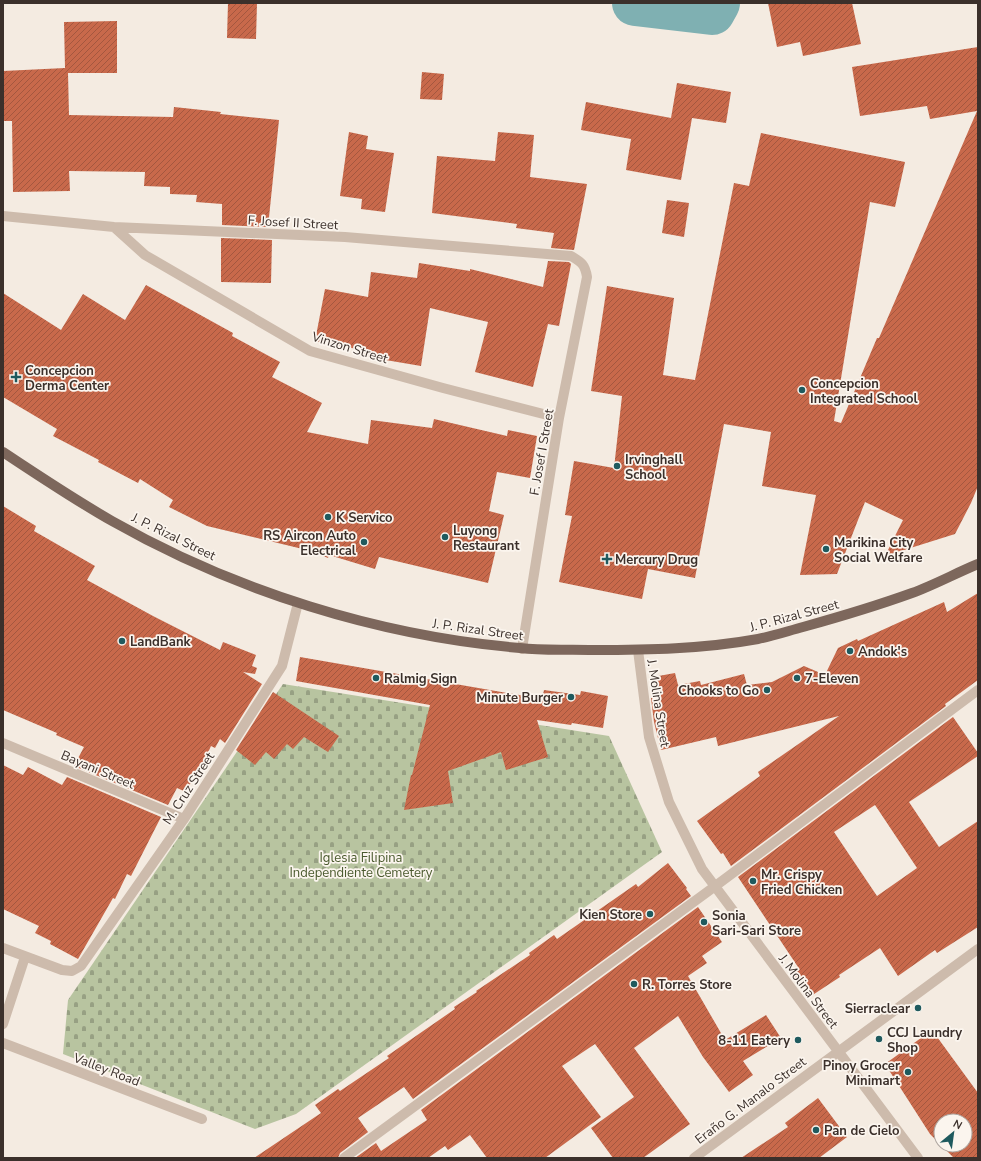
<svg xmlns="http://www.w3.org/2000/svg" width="981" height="1161" viewBox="0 0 981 1161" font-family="'Nunito Sans',sans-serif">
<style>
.cemetery{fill:url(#cemetery-stones)}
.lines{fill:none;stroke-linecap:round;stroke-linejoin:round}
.river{stroke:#7fb0b2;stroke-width:46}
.building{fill:url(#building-hatch);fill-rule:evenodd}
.minor{stroke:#cdbbac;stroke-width:10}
.major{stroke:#7d675c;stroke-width:10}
.poi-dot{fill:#1f5a5e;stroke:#fbf5ee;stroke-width:1.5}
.labels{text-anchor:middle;stroke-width:3.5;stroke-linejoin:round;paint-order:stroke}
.street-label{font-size:13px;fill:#3b302b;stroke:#fbf5ee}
.poi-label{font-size:13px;font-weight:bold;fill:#3b302b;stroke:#fbf5ee;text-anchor:start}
.park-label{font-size:13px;fill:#4a5a2e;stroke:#fbf5ee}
</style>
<defs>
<pattern id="cemetery-stones" width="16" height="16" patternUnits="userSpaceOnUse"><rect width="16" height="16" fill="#b8c4a0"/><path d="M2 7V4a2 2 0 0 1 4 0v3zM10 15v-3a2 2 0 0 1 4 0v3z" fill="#97a083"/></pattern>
<pattern id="building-hatch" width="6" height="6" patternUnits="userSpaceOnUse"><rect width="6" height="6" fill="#c8694b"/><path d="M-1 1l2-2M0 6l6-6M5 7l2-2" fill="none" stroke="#a4573f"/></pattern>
</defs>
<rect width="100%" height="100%" fill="#f4ebe1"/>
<!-- cemetery -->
<path class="cemetery" d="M 283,684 L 609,736 L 662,852 L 296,1114 L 255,1129 L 63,1054 L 68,1000 Z"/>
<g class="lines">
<!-- river -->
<path class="river" d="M 635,3 L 712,12 L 717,3"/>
</g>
<!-- building -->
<path class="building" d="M 228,3 L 257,3 L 256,39 L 227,38 Z
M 768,3 L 852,3 L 861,44 L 803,56 L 800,42 L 777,47 Z
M 117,21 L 117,73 L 68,73 L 69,115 L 173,117 L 174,107 L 221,112 L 220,114 L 279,120 L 268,227 L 222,225 L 222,204 L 196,202 L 197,195 L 170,194 L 170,187 L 144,186 L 145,172 L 69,171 L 70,191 L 13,192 L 12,121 L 3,121 L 3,71 L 65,68 L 64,22 Z
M 978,47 L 978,486 L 971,503 L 955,534 L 885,556 L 903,520 L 865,502 L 837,574 L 800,575 L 816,495 L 762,486 L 771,432 L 724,424 L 695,578 L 648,569 L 642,599 L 559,582 L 572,516 L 565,515 L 574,461 L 614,468 L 622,396 L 591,391 L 607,286 L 674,298 L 663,375 L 695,380 L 734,183 L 749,186 L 761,133 L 905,162 L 895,207 L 870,202 L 834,421 L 841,423 L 877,338 L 879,338 L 977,111 L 930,119 L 927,106 L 860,116 L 852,67 Z
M 422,72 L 444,74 L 442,100 L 420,99 Z
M 677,83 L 731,92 L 726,123 L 692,118 L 681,180 L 626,170 L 631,139 L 581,130 L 586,102 L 671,118 Z
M 349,132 L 368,136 L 366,149 L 394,153 L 385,212 L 361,209 L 362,199 L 340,196 Z
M 498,132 L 534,135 L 530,177 L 587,184 L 574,250 L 551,248 L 554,233 L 516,228 L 517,224 L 432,213 L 437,156 L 495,161 Z
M 667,200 L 689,203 L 684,237 L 662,233 Z
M 221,238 L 272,240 L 271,283 L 221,282 Z
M 548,261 L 569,262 L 571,264 L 559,326 L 548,324 L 533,387 L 475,372 L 488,322 L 430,308 L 421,366 L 356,355 L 357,349 L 315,341 L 325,289 L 368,297 L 371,272 L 417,278 L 419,263 L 470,271 L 470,269 L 543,287 Z
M 146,285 L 233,333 L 232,336 L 280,362 L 272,377 L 322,403 L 307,432 L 368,444 L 371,420 L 432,428 L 434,419 L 507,436 L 508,430 L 537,436 L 530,478 L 497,472 L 489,511 L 504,515 L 488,583 L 379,557 L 375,569 L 329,555 L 328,558 L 311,551 L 207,526 L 169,507 L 173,500 L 140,479 L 138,483 L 98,462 L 99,460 L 53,436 L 57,429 L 3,397 L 3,293 L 61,330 L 83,294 L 125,320 Z
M 3,506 L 36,526 L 34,531 L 95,566 L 87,580 L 153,616 L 220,650 L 223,642 L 256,655 L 252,666 L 257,668 L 255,674 L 243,672 L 262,684 L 225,743 L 220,739 L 215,748 L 211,746 L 200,770 L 198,769 L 186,792 L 177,788 L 168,805 L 74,766 L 84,747 L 56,735 L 57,733 L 3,710 Z
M 978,593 L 978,680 L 945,704 L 946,706 L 731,866 L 723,853 L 721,854 L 697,821 L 760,776 L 758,772 L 839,716 L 718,746 L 716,737 L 661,750 L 654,722 L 651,698 L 657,696 L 653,677 L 675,673 L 678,685 L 700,681 L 701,685 L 744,674 L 747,685 L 772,682 L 804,666 L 825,675 L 838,648 L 857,639 L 858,641 L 944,602 L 947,612 Z
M 300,657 L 542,699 L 544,690 L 580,695 L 581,691 L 608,696 L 603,728 L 572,723 L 571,725 L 537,720 L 548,757 L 506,770 L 501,752 L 448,771 L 453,803 L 404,810 L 411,775 L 412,775 L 430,705 L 296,681 Z
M 273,692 L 339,736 L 328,752 L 304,737 L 293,749 L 287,744 L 274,759 L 266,752 L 255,765 L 236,750 Z
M 953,717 L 978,753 L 978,756 L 909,802 L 939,847 L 978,821 L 978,927 L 937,953 L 935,950 L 898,976 L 880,948 L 839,975 L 840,977 L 808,998 L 790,972 L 798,967 L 738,877 ZM 875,805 L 917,868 L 877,896 L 834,832 Z
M 3,765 L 23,775 L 28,767 L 62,785 L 67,777 L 161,817 L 131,876 L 127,874 L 115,899 L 113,898 L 78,959 L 50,944 L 51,941 L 35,933 L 39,926 L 3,909 Z
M 668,863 L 687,888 L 686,889 L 691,896 L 413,1099 L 404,1087 L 358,1118 L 368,1132 L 340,1153 L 338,1158 L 254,1158 L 321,1113 L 315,1105 L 338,1089 L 340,1091 L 389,1058 L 387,1056 L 455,1009 L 454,1007 L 477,992 L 476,991 L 530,955 L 529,953 L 554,935 L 557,939 L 636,884 L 638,887 Z
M 698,907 L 722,942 L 702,956 L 707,963 L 688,976 L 725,1040 L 766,1015 L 781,1038 L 743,1061 L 753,1075 L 729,1092 L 703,1057 L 678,1016 L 634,1048 L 690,1124 L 643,1158 L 613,1158 L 591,1128 L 634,1097 L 595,1044 L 562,1066 L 601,1117 L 545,1158 L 487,1158 L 470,1135 L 448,1150 L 445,1146 L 428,1158 L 355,1158 L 376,1143 L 381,1151 L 427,1120 L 421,1110 Z
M 932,1030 L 978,1093 L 978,1158 L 954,1158 L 941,1145 L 965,1145 L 965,1121 L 941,1121 L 941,1145 L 930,1134 L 885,1064 Z
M 818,1098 L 847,1137 L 819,1158 L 741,1158 L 788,1127 L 785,1123 Z"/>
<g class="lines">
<!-- minor -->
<path class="minor" d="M 3,216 L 114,227 L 345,237 L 571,256 C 581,262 585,264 587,277 L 559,418 L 522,649
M 114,227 L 145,255 L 310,351 L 443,388 L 559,418
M 638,650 L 649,737 L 669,802 L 702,869 L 918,1158
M 3,743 L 184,819
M 3,948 L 62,970 L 72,971 L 81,966 L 184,819 L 282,666 L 298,603
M 3,1024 L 25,957
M 3,1043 L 202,1119
M 344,1158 L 714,887 L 978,690
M 694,1158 L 978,949"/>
<!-- major -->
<path class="major" d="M 3,452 C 39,476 75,500 112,521 C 235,591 379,636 520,648 C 544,651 569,649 593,650 C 648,650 703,649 758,639 C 773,636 788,631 803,627 C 839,617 876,606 912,593 C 934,585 956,573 978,564"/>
</g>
<!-- markers -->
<g class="poi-dot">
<path d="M14 371h4v4h4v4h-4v4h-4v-4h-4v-4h4z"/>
<circle cx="802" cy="390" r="4"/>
<circle cx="617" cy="466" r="4"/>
<circle cx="328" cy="517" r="4"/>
<circle cx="445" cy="537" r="4"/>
<circle cx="364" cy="542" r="4"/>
<circle cx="826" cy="549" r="4"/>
<path d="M605 553h4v4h4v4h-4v4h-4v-4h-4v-4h4z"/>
<circle cx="122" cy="641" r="4"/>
<circle cx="850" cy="651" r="4"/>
<circle cx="376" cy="678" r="4"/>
<circle cx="797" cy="678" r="4"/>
<circle cx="767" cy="690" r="4"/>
<circle cx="571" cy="697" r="4"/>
<circle cx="753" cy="881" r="4"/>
<circle cx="650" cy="914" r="4"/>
<circle cx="704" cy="922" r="4"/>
<circle cx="634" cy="984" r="4"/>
<circle cx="918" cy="1008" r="4"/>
<circle cx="879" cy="1039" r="4"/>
<circle cx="798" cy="1040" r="4"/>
<circle cx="908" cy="1072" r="4"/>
<circle cx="816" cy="1130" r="4"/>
</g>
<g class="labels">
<!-- street labels -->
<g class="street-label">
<text transform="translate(293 222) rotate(3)" y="5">F. Josef II Street</text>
<text transform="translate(350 347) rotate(17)" y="5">Vinzon Street</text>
<text transform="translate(541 452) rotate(-80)" y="5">F. Josef I Street</text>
<text transform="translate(174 536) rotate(26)" y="5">J. P. Rizal Street</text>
<text transform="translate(794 615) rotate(-15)" y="5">J. P. Rizal Street</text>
<text transform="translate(478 629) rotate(8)" y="5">J. P. Rizal Street</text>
<text transform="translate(659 703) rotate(81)" y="5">J. Molina Street</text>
<text transform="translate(98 769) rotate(23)" y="5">Bayani Street</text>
<text transform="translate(188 788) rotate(-57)" y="5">M. Cruz Street</text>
<text transform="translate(809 991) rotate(53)" y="5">J. Molina Street</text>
<text transform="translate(107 1069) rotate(21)" y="5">Valley Road</text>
<text transform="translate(750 1100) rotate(-37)" y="5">Eraño G. Manalo Street</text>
</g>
<!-- poi labels -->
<g class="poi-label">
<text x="25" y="375">Concepcion<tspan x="25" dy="15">Derma Center</tspan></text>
<text x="810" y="388">Concepcion<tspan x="810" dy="15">Integrated School</tspan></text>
<text x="625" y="464">Irvinghall<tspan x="625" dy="15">School</tspan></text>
<text x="336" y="522">K Servico</text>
<text x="453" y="535">Luyong<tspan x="453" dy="15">Restaurant</tspan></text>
<text x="356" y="540" text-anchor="end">RS Aircon Auto<tspan x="356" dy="15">Electrical</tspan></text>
<text x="834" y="547">Marikina City<tspan x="834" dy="15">Social Welfare</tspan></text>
<text x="615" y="564">Mercury Drug</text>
<text x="130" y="646">LandBank</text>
<text x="858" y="656">Andok's</text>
<text x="384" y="683">Ralmig Sign</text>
<text x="805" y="683">7-Eleven</text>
<text x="759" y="695" text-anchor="end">Chooks to Go</text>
<text x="563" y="702" text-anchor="end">Minute Burger</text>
<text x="761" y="879">Mr. Crispy<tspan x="761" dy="15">Fried Chicken</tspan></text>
<text x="642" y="919" text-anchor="end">Kien Store</text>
<text x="712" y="920">Sonia<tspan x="712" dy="15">Sari-Sari Store</tspan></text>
<text x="642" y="989">R. Torres Store</text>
<text x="910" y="1013" text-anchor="end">Sierraclear</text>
<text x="887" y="1037">CCJ Laundry<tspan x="887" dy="15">Shop</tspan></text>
<text x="790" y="1045" text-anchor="end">8-11 Eatery</text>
<text x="900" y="1070" text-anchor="end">Pinoy Grocer<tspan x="900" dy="15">Minimart</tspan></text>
<text x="824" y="1135">Pan de Cielo</text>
</g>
<!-- park labels -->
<g class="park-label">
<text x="361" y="862">Iglesia Filipina<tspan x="361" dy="15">Independiente Cemetery</tspan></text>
</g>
</g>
<!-- border -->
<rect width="981" height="1161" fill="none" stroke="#3b302b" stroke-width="8"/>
<!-- north arrow -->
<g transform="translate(953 1133) rotate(29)"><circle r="19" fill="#fbf5ee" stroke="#aea6a0"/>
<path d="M0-3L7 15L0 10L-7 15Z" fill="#1f5a5e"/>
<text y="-6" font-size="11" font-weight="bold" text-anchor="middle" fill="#3b302b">N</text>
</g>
</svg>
